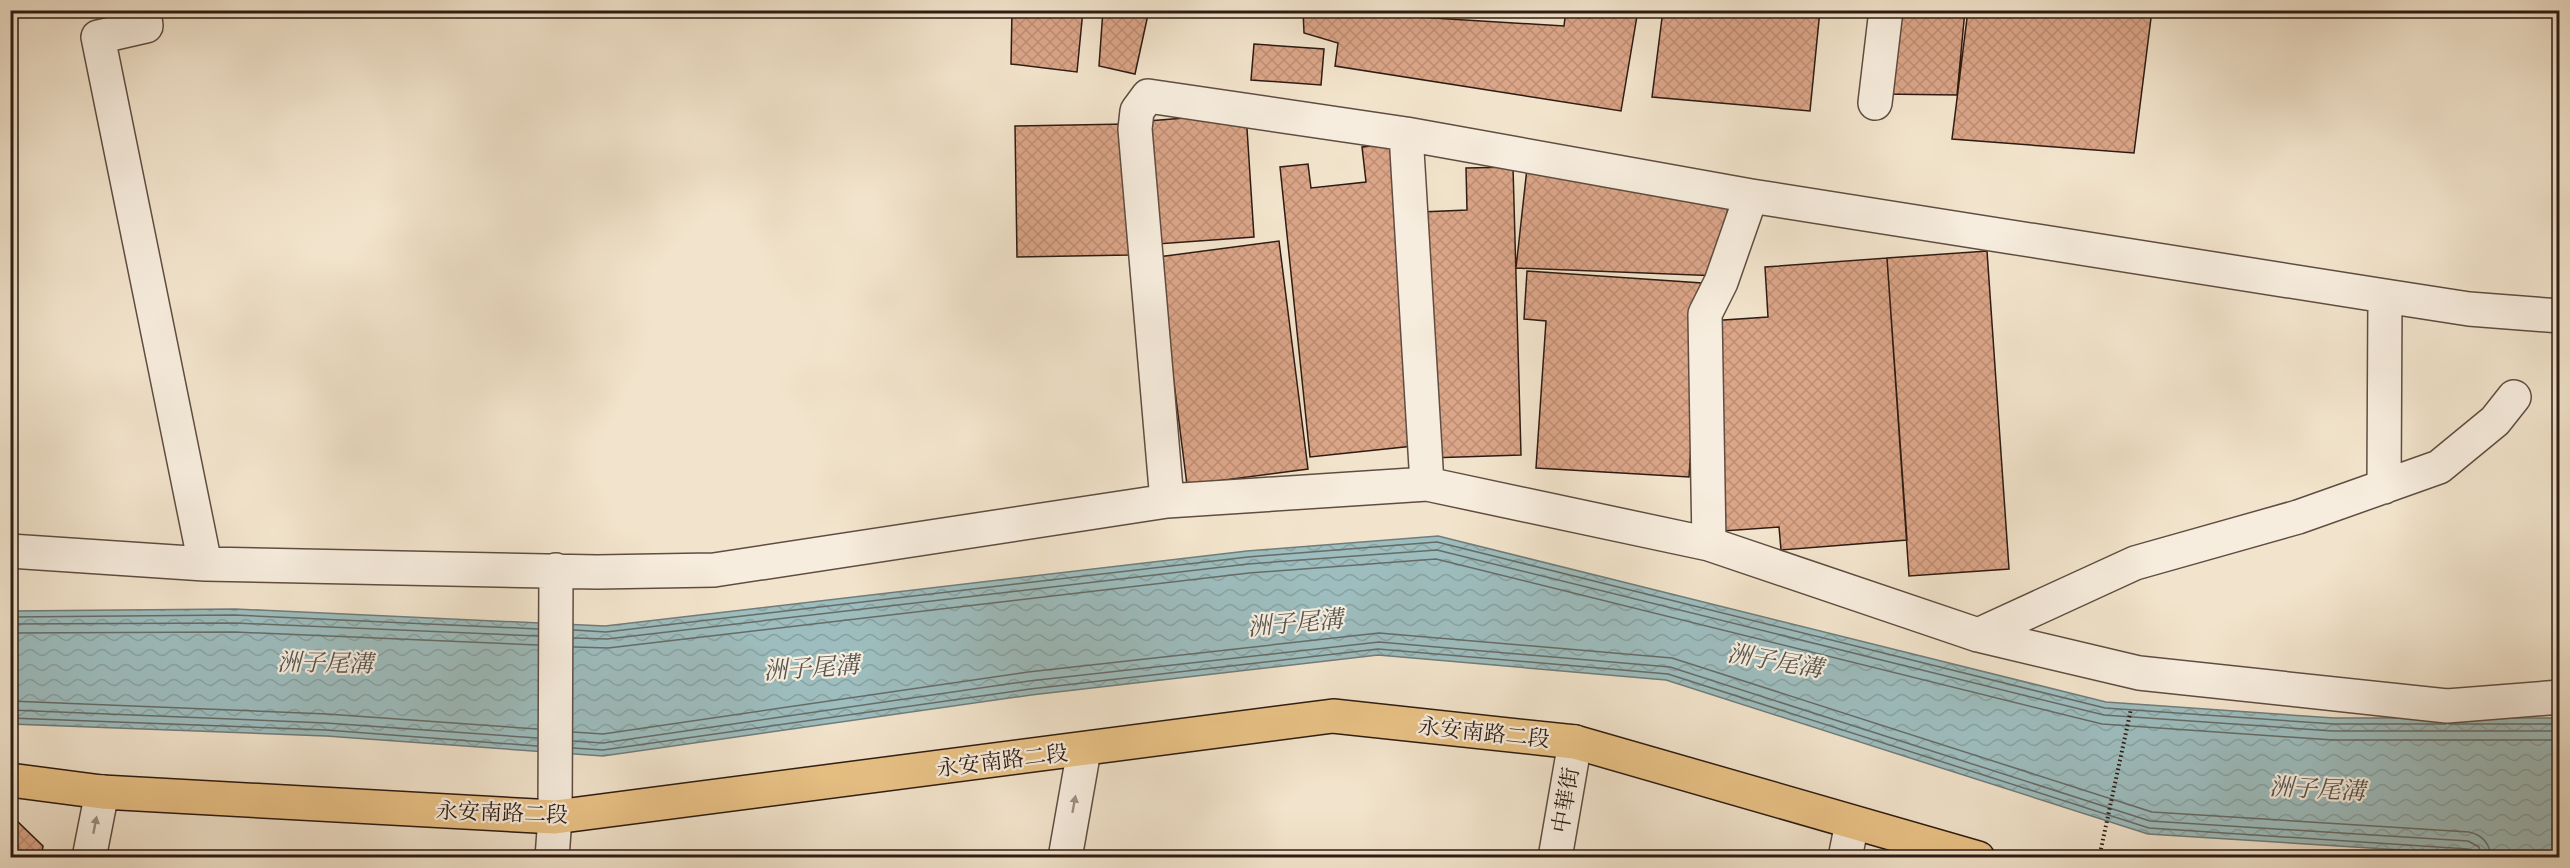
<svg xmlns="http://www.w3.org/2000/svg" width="2570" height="868" viewBox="0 0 2570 868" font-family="'IM FELL Double Pica','Noto Serif TC',serif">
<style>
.water{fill:url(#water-waves);stroke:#717c7a;stroke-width:1.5}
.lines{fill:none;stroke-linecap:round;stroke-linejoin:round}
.shore{stroke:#666c68;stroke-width:1.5}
.building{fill:url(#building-cross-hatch);stroke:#2e1b13;stroke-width:1.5}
.minor-casing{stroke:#5f4d41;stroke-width:36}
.major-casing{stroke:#2e1b13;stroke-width:36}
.path{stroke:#2e1b13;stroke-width:4;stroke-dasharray:1.5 3;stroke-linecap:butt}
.minor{stroke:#f7edde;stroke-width:33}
.major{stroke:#e9c286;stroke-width:33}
.oneway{fill:#9d8e83}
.labels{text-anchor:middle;stroke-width:4.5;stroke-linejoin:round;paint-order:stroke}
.street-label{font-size:22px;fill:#2e1b13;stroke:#f7edde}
.water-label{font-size:24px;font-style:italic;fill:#55544f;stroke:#f7edde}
</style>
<defs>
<pattern id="water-waves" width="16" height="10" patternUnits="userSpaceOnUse" patternTransform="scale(1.5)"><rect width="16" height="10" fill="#9dbdbe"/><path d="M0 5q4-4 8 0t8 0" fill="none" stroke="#88a2a2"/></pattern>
<pattern id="building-cross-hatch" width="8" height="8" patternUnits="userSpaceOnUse" patternTransform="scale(1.5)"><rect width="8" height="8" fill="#dba588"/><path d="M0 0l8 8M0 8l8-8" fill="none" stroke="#bc8d74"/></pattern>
</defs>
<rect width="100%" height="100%" fill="#f2e4cc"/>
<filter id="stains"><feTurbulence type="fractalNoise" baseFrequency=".00333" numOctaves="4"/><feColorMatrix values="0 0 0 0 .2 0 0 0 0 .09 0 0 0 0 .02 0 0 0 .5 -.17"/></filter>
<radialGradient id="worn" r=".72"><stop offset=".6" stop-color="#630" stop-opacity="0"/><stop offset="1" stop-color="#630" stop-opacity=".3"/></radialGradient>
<!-- water -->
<path class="water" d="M 1438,536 L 2106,702 L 2334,718 L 2559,718 L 2559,857 L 2514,857 L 2148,834 L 1666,680 L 1378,655 L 1031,695 L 603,756 L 326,736 L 11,724 L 11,611 L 235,609 L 605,626 L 1247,551 Z"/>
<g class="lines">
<!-- shore -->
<path class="shore" d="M 10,617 L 235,615 L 538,629
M 10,624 L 235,623 L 538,636
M 574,630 L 606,632 L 1248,557 L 1437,542 L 2105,708 L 2334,724 L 2446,724
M 10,633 L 235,632 L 538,645
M 574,638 L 607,639 L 1248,564 L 1437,550 L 2104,715 L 2333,731 L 2560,731
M 574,647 L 608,648 L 1249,573 L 1436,559 L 2102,724 L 2333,740 L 2560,740
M 10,701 L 327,714 L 537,729
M 10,710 L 326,723 L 537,738
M 10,718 L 326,730 L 537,746
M 2449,724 L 2560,724
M 573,732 L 603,734 L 1028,672 L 1379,633 L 1672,658 L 2152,812 L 2469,832 C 2483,835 2490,844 2491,858
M 573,741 L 603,743 L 1029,681 L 1379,642 L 1670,667 L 2150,821 L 2468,841 L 2479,847 L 2482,858
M 573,748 L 603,750 L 1030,689 L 1378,649 L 1668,674 L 2149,828 L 2468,849 L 2473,851 L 2474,858"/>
</g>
<!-- building -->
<path class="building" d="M 1012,10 L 1083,10 L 1077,72 L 1011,64 Z
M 1103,10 L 1149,10 L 1135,74 L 1099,66 Z
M 1303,10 L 1564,26 L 1566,10 L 1638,10 L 1621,111 L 1335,66 L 1338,43 L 1304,33 Z
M 1663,10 L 1820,10 L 1810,111 L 1652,97 Z
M 1891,10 L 1965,10 L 1957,95 L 1881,94 Z
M 1968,10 L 2152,10 L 2134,153 L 1952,139 Z
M 1254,44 L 1324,49 L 1321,85 L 1251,80 Z
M 1246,113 L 1254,237 L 1157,244 L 1148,121 Z
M 1127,124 L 1129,255 L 1017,257 L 1015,126 Z
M 1392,144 L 1423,445 L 1310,457 L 1280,167 L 1308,164 L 1311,188 L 1366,182 L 1362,147 Z
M 1528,159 L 1728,205 L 1720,276 L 1516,268 Z
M 1513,167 L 1521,455 L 1429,458 L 1421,212 L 1467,210 L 1466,168 Z
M 1279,241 L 1308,469 L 1187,485 L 1158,257 Z
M 1987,251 L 2009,569 L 1909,576 L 1887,258 Z
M 1887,258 L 1907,540 L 1781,550 L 1779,527 L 1723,531 L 1709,321 L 1768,317 L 1765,267 Z
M 1527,271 L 1702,283 L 1689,477 L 1536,468 L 1546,321 L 1524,319 Z
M 10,821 L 17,821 L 43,846 L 41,858 L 10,858 Z"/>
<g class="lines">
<!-- minor casing -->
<g class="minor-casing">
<path id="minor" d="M 144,10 L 146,26 L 98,37 L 205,564
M 1875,103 L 1886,10
M 1406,134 L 1427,484
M 2384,487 L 2385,296
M 1167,501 L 1135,129 L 1137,111 L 1148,96 L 1406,134 L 1751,196 L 2385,296 L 2469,309 L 2560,316
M 1709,544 L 1705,314 L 1721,282 L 1751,196
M 10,551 L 205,564 L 597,572 L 714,570 L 1167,501 L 1427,484 L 1709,544 L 1978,635 L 2139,673 L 2447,706 L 2560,697
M 1978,635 L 2135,563 L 2298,517 L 2439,467 L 2495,421 L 2514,397
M 89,858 L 102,792
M 552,858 L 555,817 L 556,570
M 1065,858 L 1084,750
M 1555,858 L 1575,742
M 1845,858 L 1852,823"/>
</g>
<!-- major casing -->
<g class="major-casing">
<path id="major" d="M 10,780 L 102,792 L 555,817 L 1333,716 L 1575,742 L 1978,858"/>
</g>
<!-- path -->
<path class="path" d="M 2099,858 L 2131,709"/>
<!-- minor -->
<use href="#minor" class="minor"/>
<!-- major -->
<use href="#major" class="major"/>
</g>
<!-- one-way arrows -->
<defs><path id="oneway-solid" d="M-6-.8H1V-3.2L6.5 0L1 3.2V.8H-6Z" transform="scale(1.5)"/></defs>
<g class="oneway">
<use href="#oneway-solid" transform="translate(1074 804) rotate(-80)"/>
<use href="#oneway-solid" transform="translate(95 825) rotate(-79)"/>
</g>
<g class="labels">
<!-- street labels -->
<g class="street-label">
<text transform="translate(1484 732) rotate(6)" y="8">永安南路二段</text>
<text transform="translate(1002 760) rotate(-7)" y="8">永安南路二段</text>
<text transform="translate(1565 800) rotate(-80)" y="8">中華街</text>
<text transform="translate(502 812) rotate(2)" y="8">永安南路二段</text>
</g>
<!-- water labels -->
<g class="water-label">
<text transform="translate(1295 623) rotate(-5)" y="8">洲子尾溝</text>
<text transform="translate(1775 661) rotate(10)" y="8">洲子尾溝</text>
<text transform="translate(325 663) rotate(1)" y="8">洲子尾溝</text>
<text transform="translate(811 668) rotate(-4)" y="8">洲子尾溝</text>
<text transform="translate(2317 789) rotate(3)" y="8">洲子尾溝</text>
</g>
</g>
<!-- margin -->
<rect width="2570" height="868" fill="none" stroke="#f2e4cc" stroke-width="36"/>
<rect x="12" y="12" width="2546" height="844" fill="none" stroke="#2e1b13" stroke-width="3"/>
<rect x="18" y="18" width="2534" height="832" fill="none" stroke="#2e1b13" stroke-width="1.5"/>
<rect width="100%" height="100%" filter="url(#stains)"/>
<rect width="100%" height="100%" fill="url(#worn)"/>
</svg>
